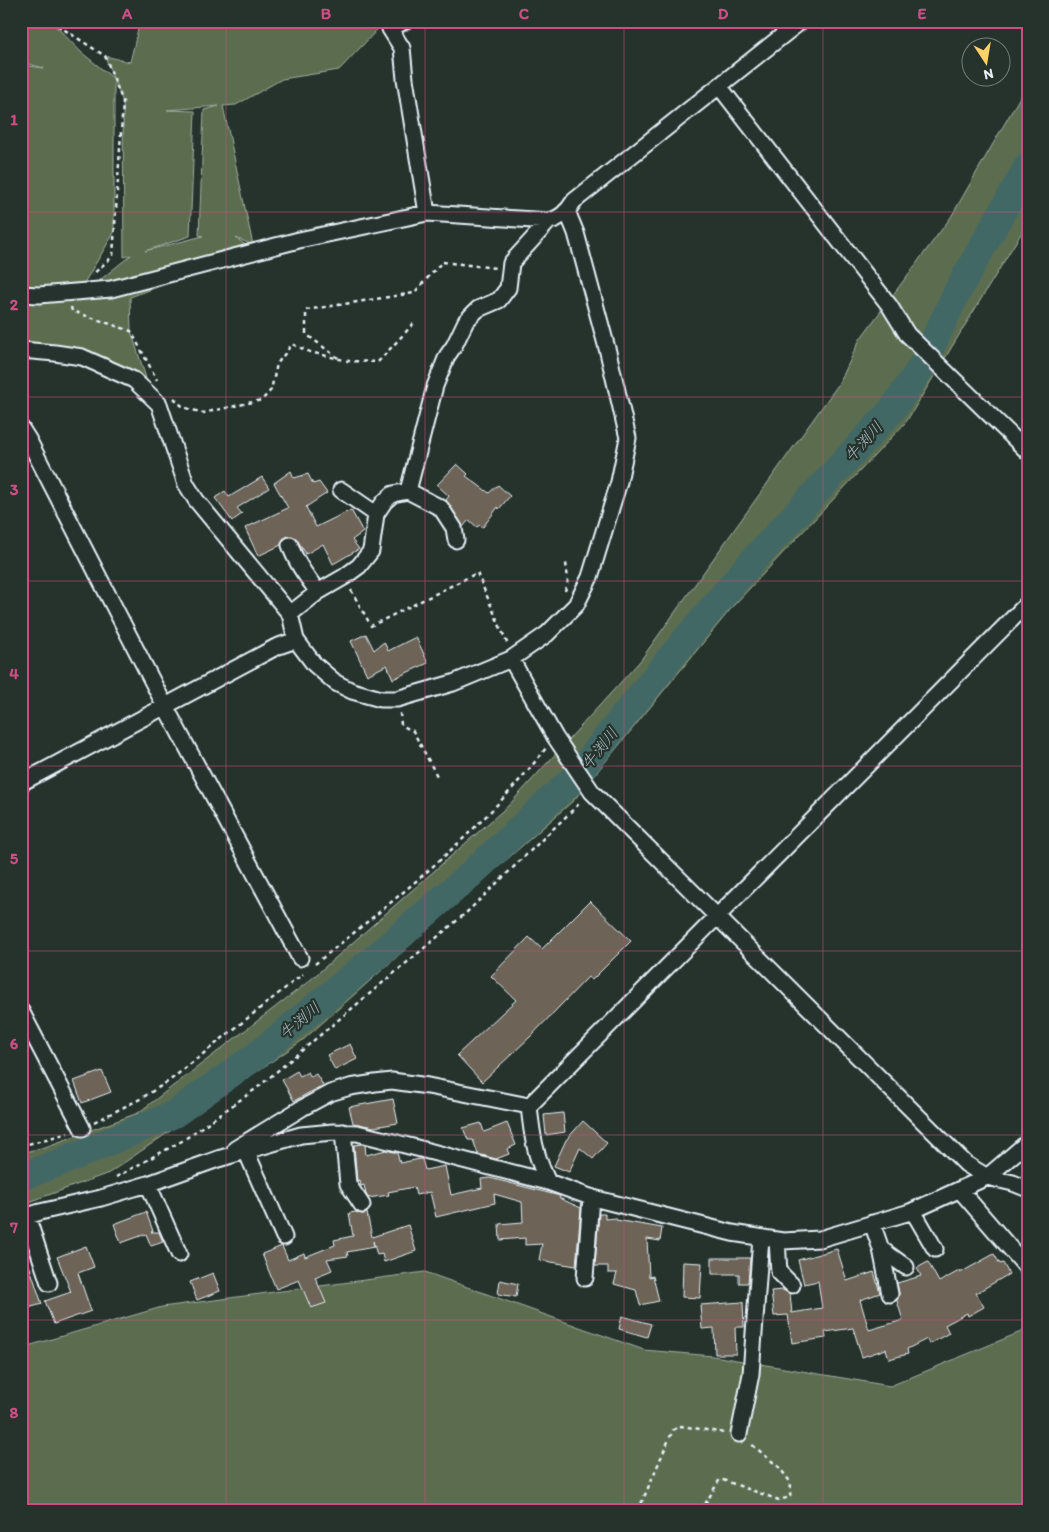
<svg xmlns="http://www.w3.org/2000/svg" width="1049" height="1532" viewBox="0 0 1049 1532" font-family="Itim,'Klee One',sans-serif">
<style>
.green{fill:#5b6d50;stroke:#a2afa4;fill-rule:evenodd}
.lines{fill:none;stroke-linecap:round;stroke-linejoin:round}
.river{stroke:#436766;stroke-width:28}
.building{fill:#6d6357;stroke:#e8f1f8}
.minor-casing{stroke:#e8f1f8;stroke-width:19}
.path{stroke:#e8f1f8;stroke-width:2.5;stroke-dasharray:4 4;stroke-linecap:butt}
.minor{stroke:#26332d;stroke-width:15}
.grid{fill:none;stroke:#cc4e82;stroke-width:1;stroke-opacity:0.55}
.labels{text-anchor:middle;stroke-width:4.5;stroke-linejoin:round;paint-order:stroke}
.water-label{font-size:16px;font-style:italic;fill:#a6babe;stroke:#26332d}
.neatline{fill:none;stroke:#cc4e82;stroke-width:2}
.grid-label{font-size:16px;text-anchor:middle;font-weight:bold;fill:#cc4e82}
</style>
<rect width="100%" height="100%" fill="#26332d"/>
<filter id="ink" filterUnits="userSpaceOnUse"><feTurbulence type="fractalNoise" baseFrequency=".02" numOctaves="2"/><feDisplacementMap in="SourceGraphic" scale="10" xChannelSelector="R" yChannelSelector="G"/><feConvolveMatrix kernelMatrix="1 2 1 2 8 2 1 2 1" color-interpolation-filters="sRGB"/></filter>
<g filter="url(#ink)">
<!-- green -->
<path class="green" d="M 21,21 L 51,21 L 81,52 L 113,78 L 105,56 L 130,62 L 140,21 L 377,21 L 378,29 L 339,70 L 282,79 L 236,105 L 223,106 L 253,245 L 236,238 L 255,252 L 130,297 L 131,331 L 146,378 L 21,351 L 21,297 L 90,288 L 131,255 L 124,257 L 123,102 L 114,80 L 114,233 L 84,283 L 21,291 L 21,65 L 44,68 L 21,62 ZM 219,106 L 204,110 L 199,235 L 203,236 L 145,251 L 190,236 L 195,111 L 167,110 Z
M 1028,83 L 1028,222 L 906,422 L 734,605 L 574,800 L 303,1040 L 109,1173 L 21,1205 L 21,1153 L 45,1147 L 138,1113 L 309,981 L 509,805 L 640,661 L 840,382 L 860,339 L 951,217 Z
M 425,1272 L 644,1350 L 713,1356 L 890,1386 L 1028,1329 L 1028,1511 L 21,1511 L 21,1348 L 162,1307 Z"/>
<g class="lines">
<!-- river -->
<path class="river" d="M 21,1177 L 66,1160 L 174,1114 L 257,1055 L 377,956 L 470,875 L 575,777 L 671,657 L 747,567 L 892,410 L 922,366 L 958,290 L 1028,166"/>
</g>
<!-- building -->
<path class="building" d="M 457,464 L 468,474 L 466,476 L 489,493 L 498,485 L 510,496 L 499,509 L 498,507 L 483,527 L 480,525 L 477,527 L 469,520 L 463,527 L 446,500 L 449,496 L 437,485 Z
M 291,471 L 294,478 L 308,474 L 313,484 L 319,482 L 327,493 L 306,507 L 316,527 L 351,510 L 363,532 L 352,540 L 359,549 L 333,564 L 323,544 L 306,554 L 296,538 L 291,536 L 283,539 L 281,545 L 258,556 L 245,528 L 288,508 L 274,483 Z
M 262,477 L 269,488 L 237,508 L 242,514 L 232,521 L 215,498 L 225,491 L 229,497 Z
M 366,634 L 374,650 L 384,642 L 388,651 L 416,637 L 428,663 L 393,679 L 387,665 L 367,675 L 351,641 Z
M 590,901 L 631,941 L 592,980 L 588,977 L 530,1037 L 482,1082 L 457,1055 L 516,1000 L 491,976 L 529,937 L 542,949 Z
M 350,1044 L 357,1059 L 335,1070 L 327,1055 Z
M 102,1071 L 111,1092 L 82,1103 L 74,1081 Z
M 297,1071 L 300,1076 L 308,1072 L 311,1077 L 316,1074 L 323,1085 L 294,1101 L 282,1080 Z
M 393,1099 L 398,1123 L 374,1127 L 353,1123 L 349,1107 Z
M 563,1113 L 565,1132 L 546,1135 L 544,1115 Z
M 583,1121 L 607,1143 L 593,1159 L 580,1148 L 569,1172 L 554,1166 L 566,1140 Z
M 481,1123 L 484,1132 L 507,1123 L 516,1145 L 507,1149 L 509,1154 L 496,1159 L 478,1154 L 473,1140 L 468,1140 L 463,1128 Z
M 362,1144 L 365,1145 L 366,1155 L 386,1150 L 397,1153 L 400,1163 L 420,1159 L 422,1159 L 425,1170 L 445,1166 L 451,1195 L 482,1188 L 481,1179 L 490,1178 L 560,1196 L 559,1198 L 581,1208 L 576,1266 L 539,1260 L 542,1244 L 525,1245 L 525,1238 L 500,1240 L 499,1224 L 523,1222 L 522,1202 L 494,1194 L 495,1203 L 436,1217 L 430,1192 L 416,1195 L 414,1187 L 388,1192 L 389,1195 L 368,1198 L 366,1194 L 364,1185 L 361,1186 L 360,1180 L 357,1181 L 354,1145 Z
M 146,1212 L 153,1231 L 151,1232 L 159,1232 L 163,1242 L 151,1246 L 146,1234 L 121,1243 L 114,1224 Z
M 356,1212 L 362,1214 L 367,1213 L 372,1237 L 408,1225 L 416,1251 L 384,1262 L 382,1254 L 377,1255 L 373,1241 L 374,1247 L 347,1252 L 348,1256 L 327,1259 L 332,1270 L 315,1277 L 326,1303 L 311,1308 L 299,1280 L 276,1289 L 262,1254 L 282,1246 L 288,1260 L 304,1253 L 305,1257 L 335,1245 L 334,1240 L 353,1236 L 349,1213 Z
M 599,1214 L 605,1214 L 605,1219 L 616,1218 L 616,1220 L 662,1228 L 660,1241 L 647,1239 L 649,1277 L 653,1276 L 659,1301 L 640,1305 L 636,1290 L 614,1284 L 617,1273 L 608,1273 L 608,1266 L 595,1266 Z
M 86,1246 L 94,1267 L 78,1273 L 91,1311 L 54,1324 L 45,1301 L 71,1292 L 57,1257 Z
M 837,1249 L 847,1281 L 874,1272 L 880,1293 L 860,1300 L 869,1330 L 903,1320 L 897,1301 L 899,1293 L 897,1283 L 921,1276 L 917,1268 L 928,1262 L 939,1282 L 959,1271 L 960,1273 L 994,1254 L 1000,1264 L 1003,1263 L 1009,1274 L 976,1293 L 984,1307 L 968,1316 L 967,1313 L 945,1325 L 949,1333 L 929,1344 L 927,1339 L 907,1349 L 908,1354 L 889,1359 L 886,1349 L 862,1357 L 853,1328 L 825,1332 L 826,1338 L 792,1343 L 788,1315 L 774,1316 L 771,1291 L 783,1290 L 790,1294 L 792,1313 L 822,1308 L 818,1281 L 804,1284 L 798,1260 Z
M 21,1250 L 24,1250 L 42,1304 L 21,1310 Z
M 712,1258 L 750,1258 L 748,1283 L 739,1283 L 739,1274 L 712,1274 Z
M 683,1262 L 702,1263 L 700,1298 L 682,1297 Z
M 213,1273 L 220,1291 L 197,1300 L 190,1282 Z
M 500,1280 L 518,1284 L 516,1297 L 498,1294 Z
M 743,1302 L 744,1327 L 735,1327 L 736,1354 L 715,1354 L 714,1328 L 702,1329 L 700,1305 Z
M 622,1316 L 651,1324 L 647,1337 L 619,1329 Z"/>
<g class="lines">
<!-- minor casing -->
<g class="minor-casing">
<path id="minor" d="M 389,21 L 390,29 L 402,48 L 405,79 L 427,213
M 390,29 L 405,21
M 719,86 L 889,305 L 907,334 L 1028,452
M 21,294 L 39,295 L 111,289 L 299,240 L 427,213 L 549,221 C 560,219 568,211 574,201 L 801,21
M 21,350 L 55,353 L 82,357 L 134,380 L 159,404 L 186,484 L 196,500 L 290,614 L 296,640 L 314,664 L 336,683 L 352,691 L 381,699 L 397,699 L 453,683 L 511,659 L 547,634 L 576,605 L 590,577 L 619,482 L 628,438 L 608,352 L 576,233 L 567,211
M 21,428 L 28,439 L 165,706 L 300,958
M 341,490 L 376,514
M 408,491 L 441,508 L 454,528 L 456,540
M 290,545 C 296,563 307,577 318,592
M 290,614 L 318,592 L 344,577 L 359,566 L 371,551 L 376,514 L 384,502 L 393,494 L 408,491 L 435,386 L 447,356 L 454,346 L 466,321 L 478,309 L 499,300 L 508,288 L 511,263 L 549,221
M 511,659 L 555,737 L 592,792 L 966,1164 L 987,1177 L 1013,1183 L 1028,1189
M 21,783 L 276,647 L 296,640
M 21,1011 L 82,1128
M 529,1106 L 1028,603
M 529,1106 C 532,1135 535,1156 548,1182
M 343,1132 L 348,1184 L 362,1205
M 235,1149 L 302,1108 L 330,1093 L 350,1087 L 375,1083 L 392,1081 L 428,1086 L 529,1106
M 246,1151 L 284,1237
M 148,1184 L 179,1254
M 960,1190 L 1028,1269
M 913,1211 L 935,1249
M 27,1216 L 49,1283
M 21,1218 L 40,1212 L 101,1198 L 148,1184 L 218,1159 L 301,1135 L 333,1132 L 357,1133 L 405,1145 L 548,1182 L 593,1198 L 732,1233 L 783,1241 L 820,1239 L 910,1212 L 987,1177 L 1028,1142
M 872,1223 L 881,1249 L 906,1267
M 777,1240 L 779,1272 L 792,1285
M 881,1249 L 890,1294
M 585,1278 L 591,1197
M 739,1434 L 751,1374 L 761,1238"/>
</g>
<!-- path -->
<path class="path" d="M 51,21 L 105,56 L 123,102 L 113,256 L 92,275
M 71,307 L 72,311 L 131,331 L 157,380
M 338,358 L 306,334 L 306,310 L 414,293 L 442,262 L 496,268
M 174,398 L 183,407 L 203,413 L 262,400 L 271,390 L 277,364 L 292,344 L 310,352 L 348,361 L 378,362 L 415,322
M 351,590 L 371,626 L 477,573 L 508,645
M 565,591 L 568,580 L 566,563
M 400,713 L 401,725 L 413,731 L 437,776
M 315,964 C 397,898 481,832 546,748
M 94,1122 L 140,1099 L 169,1081 L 303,974
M 21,1146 L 68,1133
M 116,1177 L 182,1141 L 257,1088 L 466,913 L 581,802
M 638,1511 L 673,1430 L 681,1426 L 725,1433
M 701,1511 L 720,1479 L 779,1500 L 790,1497 L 791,1483 L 779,1467 L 750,1443"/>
<!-- minor -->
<use href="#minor" class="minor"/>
</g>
</g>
<!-- grid -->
<path class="grid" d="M 226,21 L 226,1511M 425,21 L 425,1511M 624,21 L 624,1511M 823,21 L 823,1511M 21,212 L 1028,212M 21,397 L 1028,397M 21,581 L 1028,581M 21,766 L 1028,766M 21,951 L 1028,951M 21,1135 L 1028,1135M 21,1320 L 1028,1320"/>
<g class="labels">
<!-- water labels -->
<g class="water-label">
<text transform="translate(863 441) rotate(-47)" y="6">牛渕川</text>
<text transform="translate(599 748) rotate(-51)" y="6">牛渕川</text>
<text transform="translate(299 1020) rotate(-40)" y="6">牛渕川</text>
</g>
</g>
<!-- margin -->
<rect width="1049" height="1532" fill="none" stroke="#26332d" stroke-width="55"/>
<!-- north arrow -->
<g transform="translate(986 62) rotate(168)"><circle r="24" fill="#26332d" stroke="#747f7e"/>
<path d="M0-4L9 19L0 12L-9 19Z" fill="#ffd166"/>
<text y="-8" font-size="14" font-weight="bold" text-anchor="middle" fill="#e8f1f8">N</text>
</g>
<rect x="28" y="28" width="994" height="1476" class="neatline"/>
<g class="grid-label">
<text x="127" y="19">A</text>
<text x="326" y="19">B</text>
<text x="524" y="19">C</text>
<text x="723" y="19">D</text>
<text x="922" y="19">E</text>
<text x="14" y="125">1</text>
<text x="14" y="310">2</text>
<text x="14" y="495">3</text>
<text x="14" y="679">4</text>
<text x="14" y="864">5</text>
<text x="14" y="1049">6</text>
<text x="14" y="1233">7</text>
<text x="14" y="1418">8</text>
</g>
</svg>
